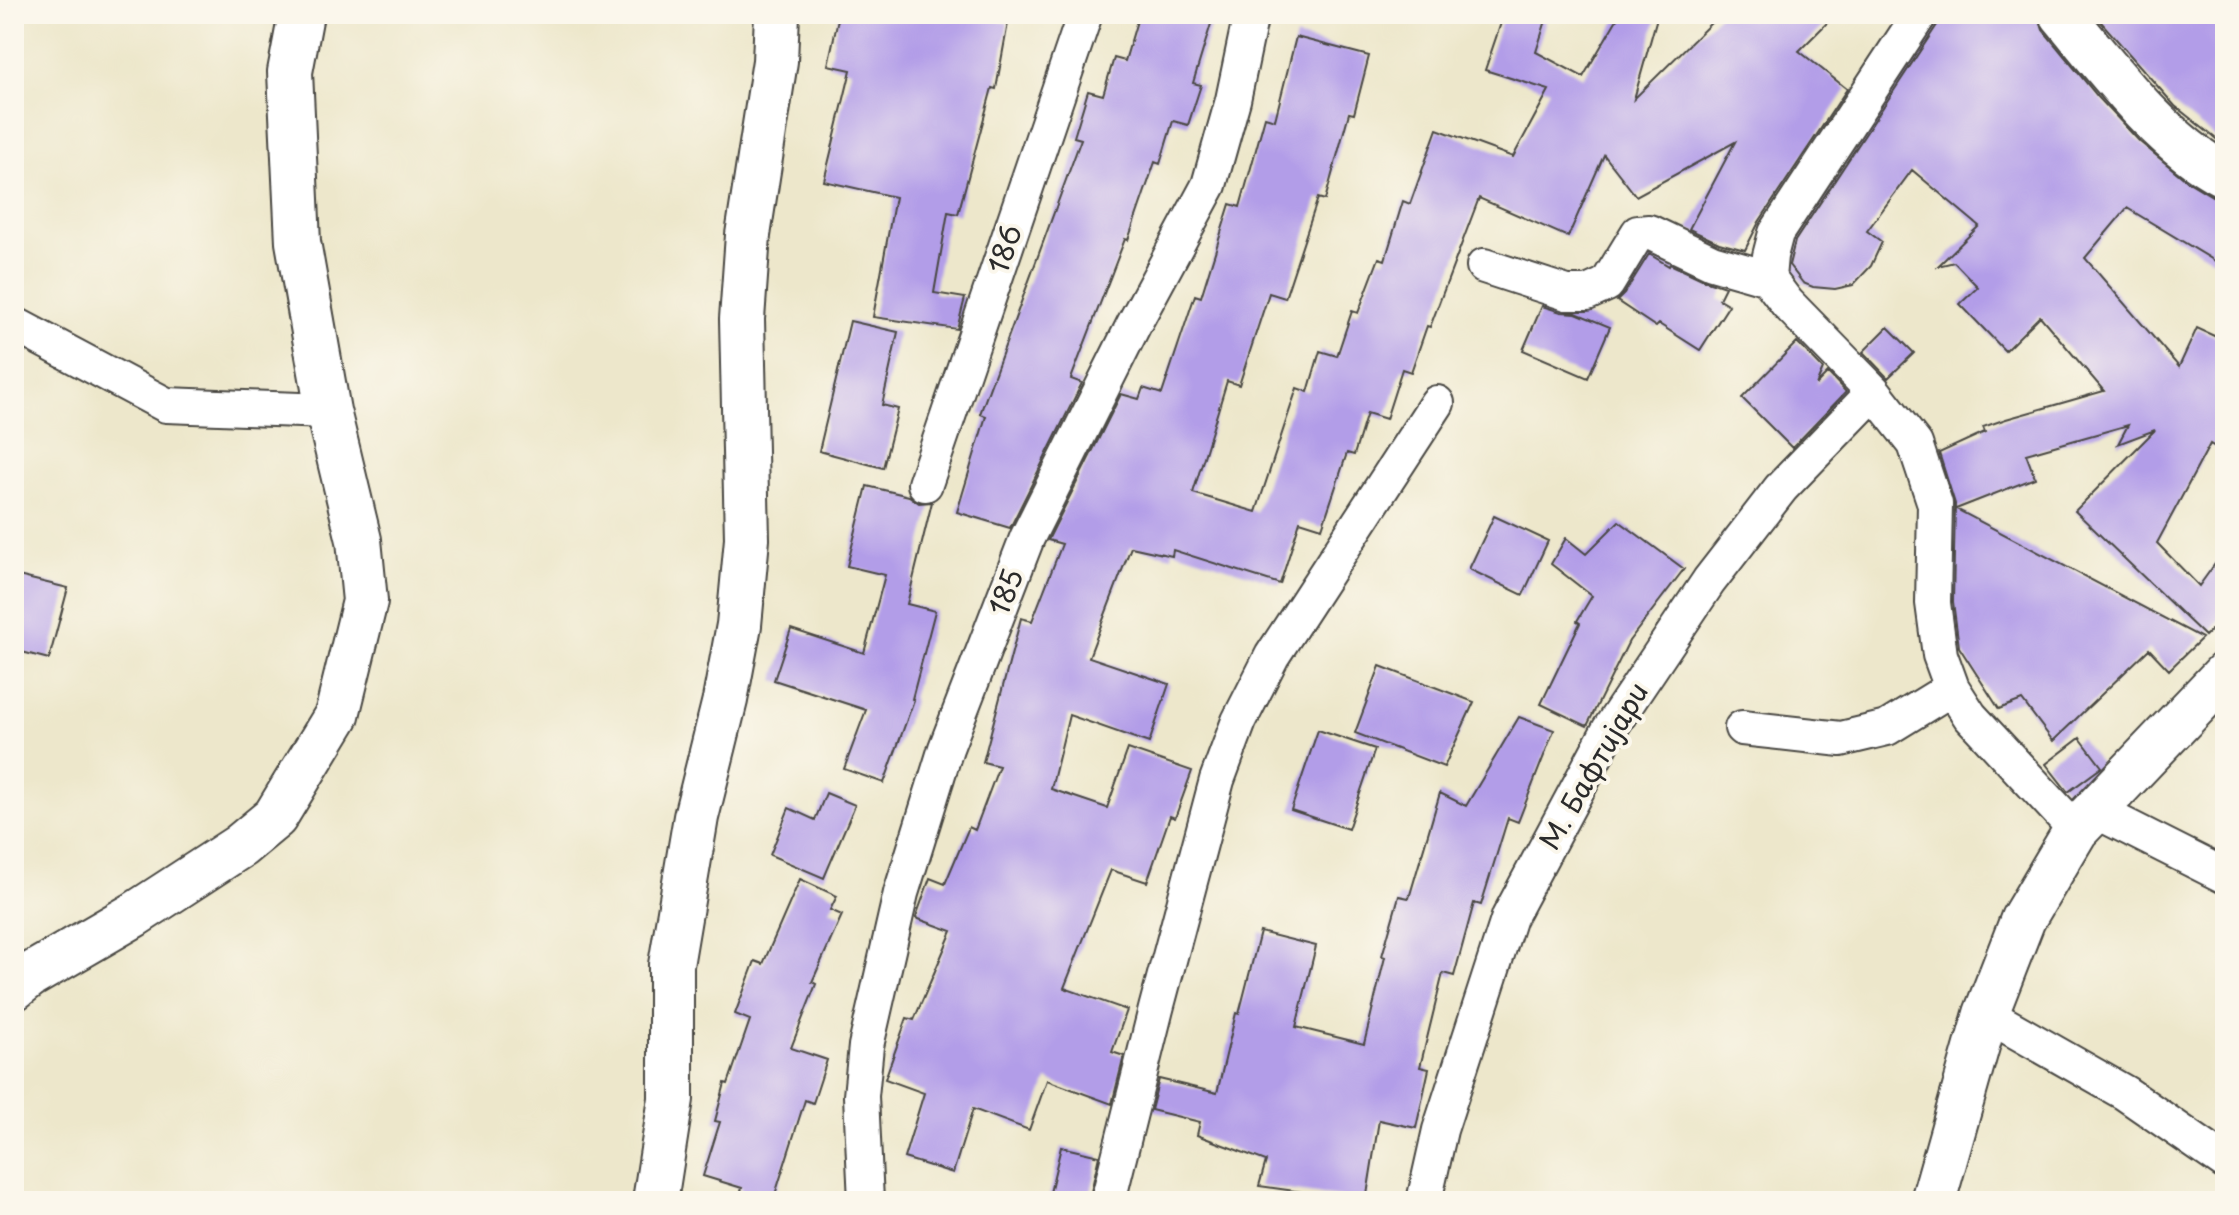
<svg xmlns="http://www.w3.org/2000/svg" width="2239" height="1215" viewBox="0 0 2239 1215" font-family="'Playpen Sans',sans-serif">
<style>
.building{fill:#b29de8}
.lines{fill:none;stroke-linecap:round;stroke-linejoin:round}
.street-casing{stroke:#484743;stroke-width:38}
.secondary-casing{stroke:#484743;stroke-width:48}
.street{stroke:#fff;stroke-width:34}
.secondary{stroke:#fff;stroke-width:44}
.labels{text-anchor:middle;stroke-width:8;stroke-linejoin:round;paint-order:stroke}
.street-label{font-size:28px;fill:#2b2b2b;stroke:#fbf7ec}
</style>
<rect width="100%" height="100%" fill="#fbf7ec"/>
<filter id="ink" filterUnits="userSpaceOnUse"><feTurbulence type="fractalNoise" baseFrequency=".0125" numOctaves="2"/><feDisplacementMap in="SourceGraphic" scale="16" xChannelSelector="R" yChannelSelector="G"/><feConvolveMatrix kernelMatrix="1 2 1 2 8 2 1 2 1" color-interpolation-filters="sRGB"/></filter>
<filter id="wash" filterUnits="userSpaceOnUse"><feTurbulence type="fractalNoise" baseFrequency=".006" numOctaves="4" result="noise"/><feDisplacementMap in="SourceGraphic" scale="32" xChannelSelector="R" yChannelSelector="G"/><feGaussianBlur stdDeviation="1.8" result="paint"/><feColorMatrix in="noise" values="0 0 0 0 0 0 0 0 0 0 0 0 0 0 0 0 0 1.4 0 .05"/><feComposite in="paint" operator="in"/></filter>
<g filter="url(#wash)">
<rect width="100%" height="100%" fill="#ede7cb"/>
<g id="blocks">
<!-- building -->
<path class="building" d="M 839,14 L 961,14 L 1008,23 L 996,89 L 992,88 L 958,214 L 948,212 L 934,293 L 965,298 L 957,329 L 873,317 L 895,197 L 824,181 L 851,70 L 828,65 Z
M 1139,14 L 1214,14 L 1193,83 L 1201,85 L 1188,125 L 1173,121 L 1160,164 L 1155,162 L 1128,240 L 1125,239 L 1071,379 L 1082,383 L 1010,528 L 957,512 L 986,416 L 980,414 L 1081,139 L 1074,137 L 1088,91 L 1103,95 L 1114,58 L 1125,61 Z
M 1504,14 L 1548,14 L 1536,52 L 1583,77 L 1620,14 L 1658,14 L 1634,99 L 1720,14 L 1836,14 L 1799,51 L 1847,89 L 1759,222 L 1745,250 L 1719,243 L 1689,229 L 1735,142 L 1636,196 L 1604,155 L 1568,237 L 1479,198 L 1430,327 L 1427,326 L 1411,372 L 1402,369 L 1386,419 L 1367,413 L 1354,455 L 1347,453 L 1322,528 L 1300,521 L 1280,584 L 1173,550 L 1172,556 L 1131,547 L 1089,657 L 1169,684 L 1149,743 L 1069,715 L 1051,789 L 1107,808 L 1128,749 L 1192,771 L 1175,818 L 1170,816 L 1147,882 L 1111,870 L 1064,988 L 1127,1010 L 1112,1052 L 1124,1056 L 1112,1104 L 1047,1080 L 1029,1130 L 973,1109 L 953,1173 L 904,1158 L 924,1093 L 885,1079 L 907,1018 L 914,1020 L 952,931 L 916,918 L 917,914 L 930,878 L 945,884 L 969,827 L 975,830 L 999,766 L 983,762 L 1021,618 L 1032,621 L 1062,544 L 1048,540 L 1121,394 L 1139,399 L 1143,388 L 1162,394 L 1195,295 L 1201,297 L 1230,204 L 1240,207 L 1265,117 L 1275,120 L 1296,37 L 1369,56 L 1354,114 L 1349,113 L 1325,200 L 1318,198 L 1285,298 L 1269,293 L 1239,385 L 1227,381 L 1193,493 L 1256,512 L 1297,388 L 1308,392 L 1320,351 L 1337,356 L 1352,311 L 1358,313 L 1379,258 L 1385,260 L 1403,201 L 1410,204 L 1437,129 L 1513,157 L 1549,90 L 1485,70 Z
M 1940,14 L 2038,14 L 2043,30 L 2098,97 L 2140,142 L 2187,181 L 2212,196 L 2225,200 L 2225,267 L 2127,208 L 2085,258 L 2179,367 L 2197,328 L 2225,341 L 2225,453 L 2210,444 L 2157,543 L 2199,586 L 2225,550 L 2225,616 L 2205,636 L 2075,511 L 2155,430 L 2118,444 L 2128,425 L 2026,454 L 2035,478 L 1956,509 L 2202,638 L 2169,670 L 2149,649 L 2053,741 L 2022,700 L 1999,709 L 1959,647 L 1953,602 L 1955,504 L 1939,453 L 1985,432 L 1983,427 L 2006,419 L 2104,391 L 2040,316 L 2005,351 L 1960,304 L 1978,287 L 1954,262 L 1938,266 L 1979,226 L 1912,170 L 1867,231 L 1882,242 L 1871,266 L 1853,285 L 1835,289 L 1813,287 L 1803,283 L 1789,265 L 1795,241 L 1937,25 Z
M 2094,14 L 2225,14 L 2225,146 L 2175,106 Z
M 1649,254 L 1669,266 L 1670,264 L 1704,280 L 1725,287 L 1719,299 L 1729,305 L 1700,350 L 1659,324 L 1656,327 L 1617,301 L 1624,294 Z
M 1542,306 L 1561,312 L 1576,313 L 1610,327 L 1588,378 L 1523,350 Z
M 850,321 L 898,332 L 882,405 L 898,409 L 883,468 L 819,451 Z
M 1888,327 L 1914,353 L 1888,378 L 1863,352 Z
M 1797,342 L 1823,369 L 1816,385 L 1828,373 L 1846,392 L 1792,448 L 1742,398 Z
M 867,486 L 909,496 L 919,503 L 932,502 L 907,604 L 935,611 L 912,699 L 914,700 L 884,783 L 844,769 L 866,710 L 774,680 L 791,629 L 864,653 L 885,575 L 847,566 Z
M 1494,516 L 1548,541 L 1523,595 L 1469,569 Z
M 1619,521 L 1684,569 L 1629,641 L 1587,726 L 1541,704 L 1580,623 L 1577,621 L 1592,596 L 1551,564 L 1566,538 L 1586,554 Z
M 14,575 L 68,588 L 49,659 L 14,650 Z
M 1380,666 L 1474,702 L 1444,767 L 1355,733 Z
M 1519,717 L 1554,730 L 1518,822 L 1508,818 L 1481,905 L 1474,903 L 1454,976 L 1443,973 L 1420,1067 L 1429,1069 L 1416,1128 L 1379,1120 L 1366,1201 L 1259,1186 L 1266,1161 L 1197,1135 L 1200,1122 L 1151,1110 L 1159,1079 L 1217,1093 L 1236,1013 L 1239,1014 L 1260,932 L 1316,946 L 1296,1027 L 1364,1044 L 1385,957 L 1382,956 L 1399,896 L 1409,898 L 1440,793 L 1466,806 Z
M 1318,730 L 1375,749 L 1348,829 L 1291,810 Z
M 2080,738 L 2102,767 L 2068,792 L 2046,764 Z
M 826,793 L 855,805 L 824,878 L 770,855 L 789,808 L 815,820 Z
M 800,879 L 837,896 L 830,910 L 842,915 L 812,982 L 816,984 L 791,1048 L 827,1060 L 813,1103 L 805,1100 L 773,1201 L 738,1201 L 742,1188 L 703,1176 L 720,1122 L 715,1121 L 725,1083 L 728,1084 L 750,1020 L 735,1014 L 755,961 L 763,964 Z
M 1061,1147 L 1099,1156 L 1089,1201 L 1048,1201 Z"/>
</g>
</g>
<g filter="url(#ink)">
<use href="#blocks" fill-opacity="0" stroke="#484743" stroke-width="2"/>
<g class="lines">
<!-- street casing -->
<g class="street-casing">
<path id="street" d="M 1920,14 L 1776,233 L 1770,256 L 1768,278 L 1787,303 L 1874,392 L 1915,444 L 1935,504 L 1933,603 L 1940,655 L 1952,688 L 1970,716 L 2076,830
M 1484,266 L 1567,293 L 1587,293 L 1607,284 L 1638,233 L 1649,232 L 1712,262 L 1768,278
M 14,324 L 166,405 L 328,411
M 925,484 L 1085,14
M 1742,728 L 1841,739 L 1887,728 L 1952,688
M 2094,810 L 2225,876
M 1986,1014 L 2125,1093 L 2225,1162
M 866,1201 L 861,1096 L 866,1046 L 901,893 L 946,748 L 1027,538 L 1134,324 L 1209,185 L 1233,100 L 1251,14
M 1108,1201 L 1156,1009 L 1217,780 L 1239,721 L 1272,656 L 1437,403
M 1424,1201 L 1440,1130 L 1509,917 L 1609,730 L 1709,581 L 1781,488 L 1874,392"/>
</g>
<!-- secondary casing -->
<g class="secondary-casing">
<path id="secondary" d="M 2062,14 C 2107,68 2162,143 2225,175
M 14,988 L 29,976 L 134,915 L 240,846 L 275,817 L 337,715 L 365,601 L 359,540 L 328,411 L 298,242 L 290,72 L 301,14
M 655,1201 L 671,1099 L 671,965 L 696,817 L 725,700 L 739,625 L 747,539 L 742,319 L 748,235 L 775,61 L 777,14
M 1933,1201 L 1986,1014 L 2023,919 L 2076,830 L 2225,674"/>
</g>
<!-- street -->
<use href="#street" class="street"/>
<!-- secondary -->
<use href="#secondary" class="secondary"/>
</g>
</g>
<g class="labels">
<!-- street labels -->
<g class="street-label">
<text transform="translate(1005 249) rotate(-71)" y="10">186</text>
<text transform="translate(1006 592) rotate(-69)" y="10">185</text>
<text transform="translate(1594 766) rotate(-60)" y="10">М. Бафтијари</text>
</g>
</g>
<!-- margin -->
<rect width="2239" height="1215" fill="none" stroke="#fbf7ec" stroke-width="48"/>
</svg>
